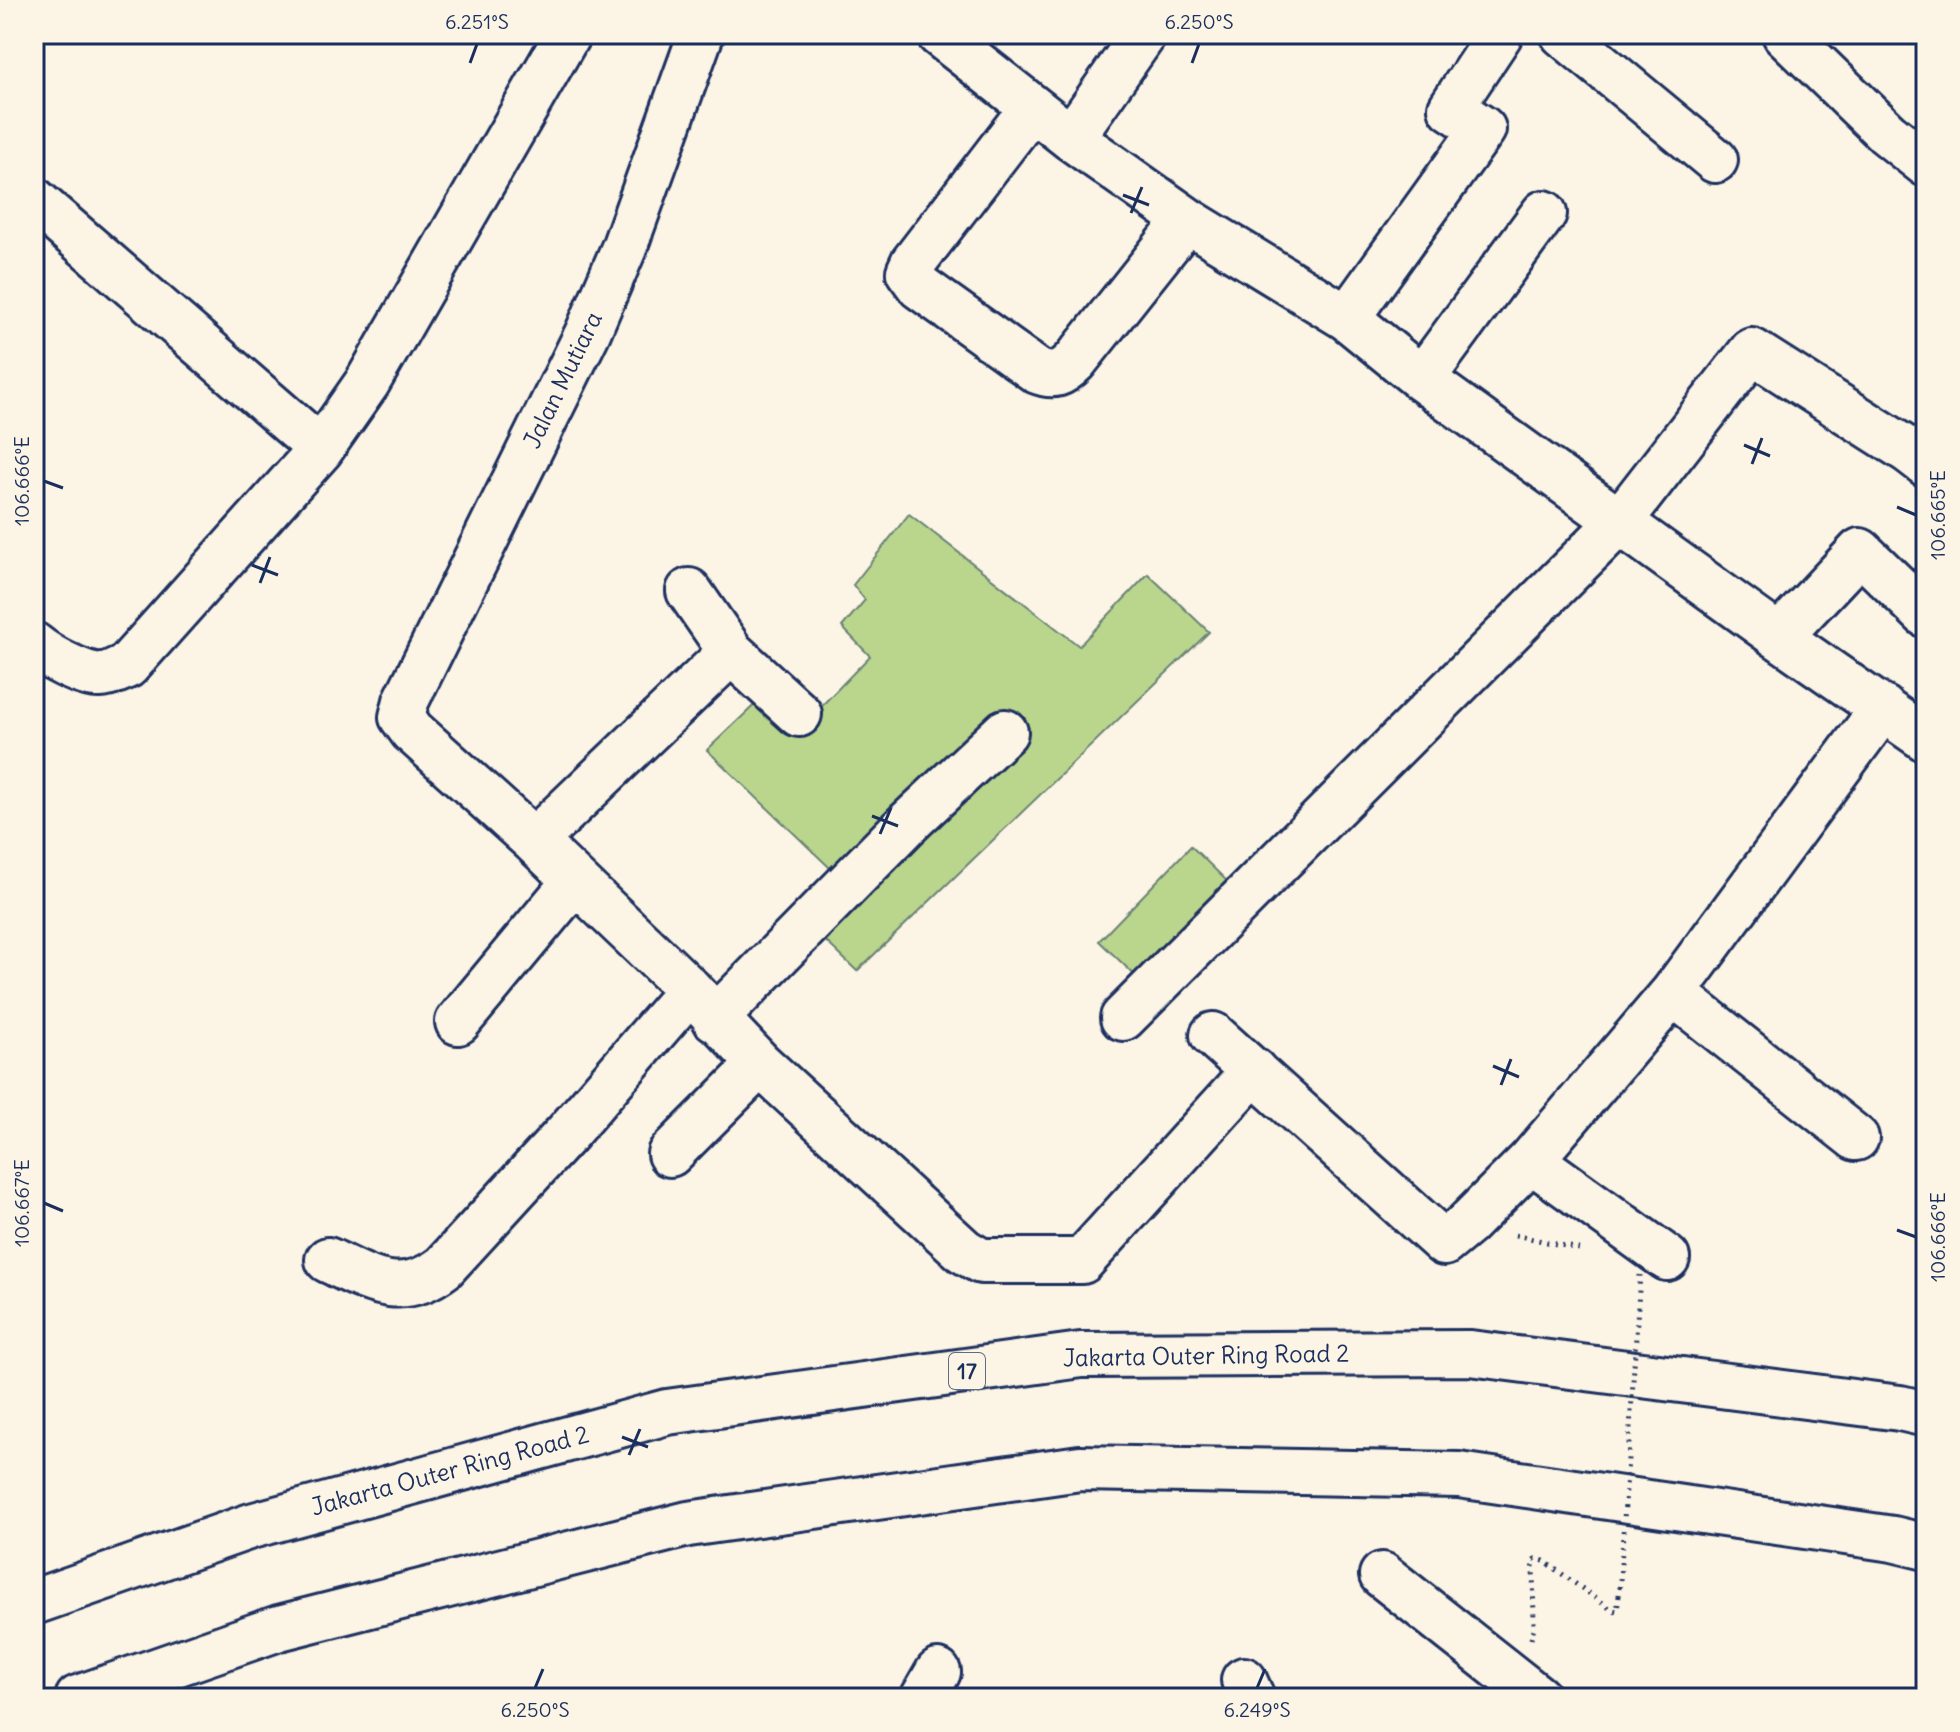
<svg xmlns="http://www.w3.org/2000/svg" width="1960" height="1732" viewBox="0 0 1960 1732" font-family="Delius,sans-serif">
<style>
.green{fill:#bad68d;stroke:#6a8276;stroke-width:2}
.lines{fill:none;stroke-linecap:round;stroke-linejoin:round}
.minor-casing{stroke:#1b2f5e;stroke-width:50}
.highway-casing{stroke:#1b2f5e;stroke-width:50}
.path{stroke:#1b2f5e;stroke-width:5;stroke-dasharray:2 6;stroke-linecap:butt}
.minor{stroke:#fcf5e5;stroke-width:44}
.highway{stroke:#fcf5e5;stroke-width:44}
.path-bridge{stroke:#1b2f5e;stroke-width:5;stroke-dasharray:2 6;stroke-linecap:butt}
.ticks{fill:none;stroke:#1b2f5e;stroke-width:3}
.labels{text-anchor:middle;stroke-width:6;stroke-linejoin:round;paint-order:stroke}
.shield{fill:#fcf5e5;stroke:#5e6a86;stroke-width:2}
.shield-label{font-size:22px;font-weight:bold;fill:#1b2f5e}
.street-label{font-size:24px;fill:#1b2f5e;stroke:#fcf5e5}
.neatline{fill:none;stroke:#1b2f5e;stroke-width:3}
.ticks-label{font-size:20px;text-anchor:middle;fill:#1b2f5e}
</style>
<rect width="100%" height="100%" fill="#fcf5e5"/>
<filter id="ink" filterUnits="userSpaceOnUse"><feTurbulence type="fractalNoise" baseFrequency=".0125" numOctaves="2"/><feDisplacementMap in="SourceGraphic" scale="16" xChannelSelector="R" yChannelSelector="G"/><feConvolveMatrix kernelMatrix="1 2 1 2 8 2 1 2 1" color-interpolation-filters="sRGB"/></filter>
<g filter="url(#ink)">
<!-- green -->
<path class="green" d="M 909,514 L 1079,646 L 1148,574 L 1209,632 L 857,971 L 815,931 L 853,890 L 707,750 L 768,692 L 799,729 L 870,656 L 842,627 L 865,600 L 853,585 Z
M 1191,846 L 1234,888 L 1143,983 L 1099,941 Z"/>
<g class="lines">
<!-- minor casing -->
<g class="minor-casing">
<path id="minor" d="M 701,34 L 624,248 L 588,332 L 406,701 L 402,717 L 412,731 L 534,841 L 690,990 L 760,1064 L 964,1251 L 981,1261 L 1082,1261 L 1254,1071
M 939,34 L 1071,138 L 1187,220 L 1347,318 L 1422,379 L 1779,637 L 1926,739
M 1563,34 L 1715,160
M 1785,34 L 1887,133 L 1926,164
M 1032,108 L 913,263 L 909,272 L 920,287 L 1037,371 C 1054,378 1062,374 1075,361 L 1187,220
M 1071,138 L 1144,34
M 34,200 L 321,449
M 1347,318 L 1483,129 L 1451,108 L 1500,34
M 1422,379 L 1544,213
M 689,591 L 731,652 L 799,714
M 1779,637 L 1860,551 L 1926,615
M 34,645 C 47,656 84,677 101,675 C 109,675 119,669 127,666 L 321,449 L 367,383 L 568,34
M 534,841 L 731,652
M 1673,993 L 1856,1138
M 1123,1018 L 1620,521 L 1752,351 L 1909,451 L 1926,464
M 715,1019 L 907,824 L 1005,732
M 458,1022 L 575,881
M 1213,1035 L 1444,1243 L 1467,1224 L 1531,1160 L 1673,993 L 1883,708
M 670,1154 L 760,1064
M 1531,1160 L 1667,1258
M 328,1260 C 370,1280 401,1300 444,1267 L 566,1134 L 690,990
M 1382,1575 L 1538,1698
M 1244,1680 L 1252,1698
M 923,1698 L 938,1672"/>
</g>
<!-- highway casing -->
<g class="highway-casing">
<path id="highway" d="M 34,1602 L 251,1526 L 667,1412 L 1081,1355 L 1470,1353 L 1900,1408 L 1926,1414
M 78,1698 L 279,1628 L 688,1524 L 1080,1468 L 1459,1475 L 1893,1539 L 1926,1547"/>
</g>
<!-- path -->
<path class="path" d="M 1515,1235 L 1579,1249
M 1531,1639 L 1534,1627 L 1533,1564 L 1535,1559 L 1544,1561 L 1612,1610 L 1617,1611 L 1619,1596"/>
<!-- minor -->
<use href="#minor" class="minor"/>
<!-- highway -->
<use href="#highway" class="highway"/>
<!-- path-bridge -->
<path class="path-bridge" d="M 1619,1596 L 1640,1275"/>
</g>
</g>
<!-- ticks -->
<path class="ticks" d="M 470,63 L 477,44M 1192,63 L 1199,44M 1123,195 L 1149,205M 1131,213 L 1142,187M 1744,445 L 1770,456M 1752,464 L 1762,438M 44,481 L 63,488M 1897,507 L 1916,515M 252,565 L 278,575M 260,583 L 270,557M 872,816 L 898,826M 880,834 L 891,808M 1493,1066 L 1519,1077M 1501,1085 L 1511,1059M 44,1203 L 63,1211M 1897,1230 L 1916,1237M 622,1437 L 648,1447M 629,1455 L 640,1429M 535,1688 L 543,1669M 1257,1688 L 1265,1669"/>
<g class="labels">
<!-- shield labels -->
<rect class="shield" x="949" y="1353" width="36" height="36" rx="6"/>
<g class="shield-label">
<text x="967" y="1379">17</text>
</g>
<!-- street labels -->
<g class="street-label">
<text transform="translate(563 380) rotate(-64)" y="8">Jalan Mutiara</text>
<text transform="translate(1206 1356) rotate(-1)" y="8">Jakarta Outer Ring Road 2</text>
<text transform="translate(450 1471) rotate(-15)" y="8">Jakarta Outer Ring Road 2</text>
</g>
</g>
<!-- margin -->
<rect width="1960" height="1732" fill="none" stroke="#fcf5e5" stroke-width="88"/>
<rect x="44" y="44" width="1872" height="1644" class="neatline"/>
<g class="ticks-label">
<text x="477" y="29">6.251°S</text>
<text x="1199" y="29">6.250°S</text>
<text transform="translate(22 481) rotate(-90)" y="7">106.666°E</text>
<text transform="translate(1938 515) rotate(-90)" y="7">106.665°E</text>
<text transform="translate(22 1203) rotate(-90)" y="7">106.667°E</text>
<text transform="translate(1938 1237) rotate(-90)" y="7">106.666°E</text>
<text x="535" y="1717">6.250°S</text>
<text x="1257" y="1717">6.249°S</text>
</g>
</svg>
